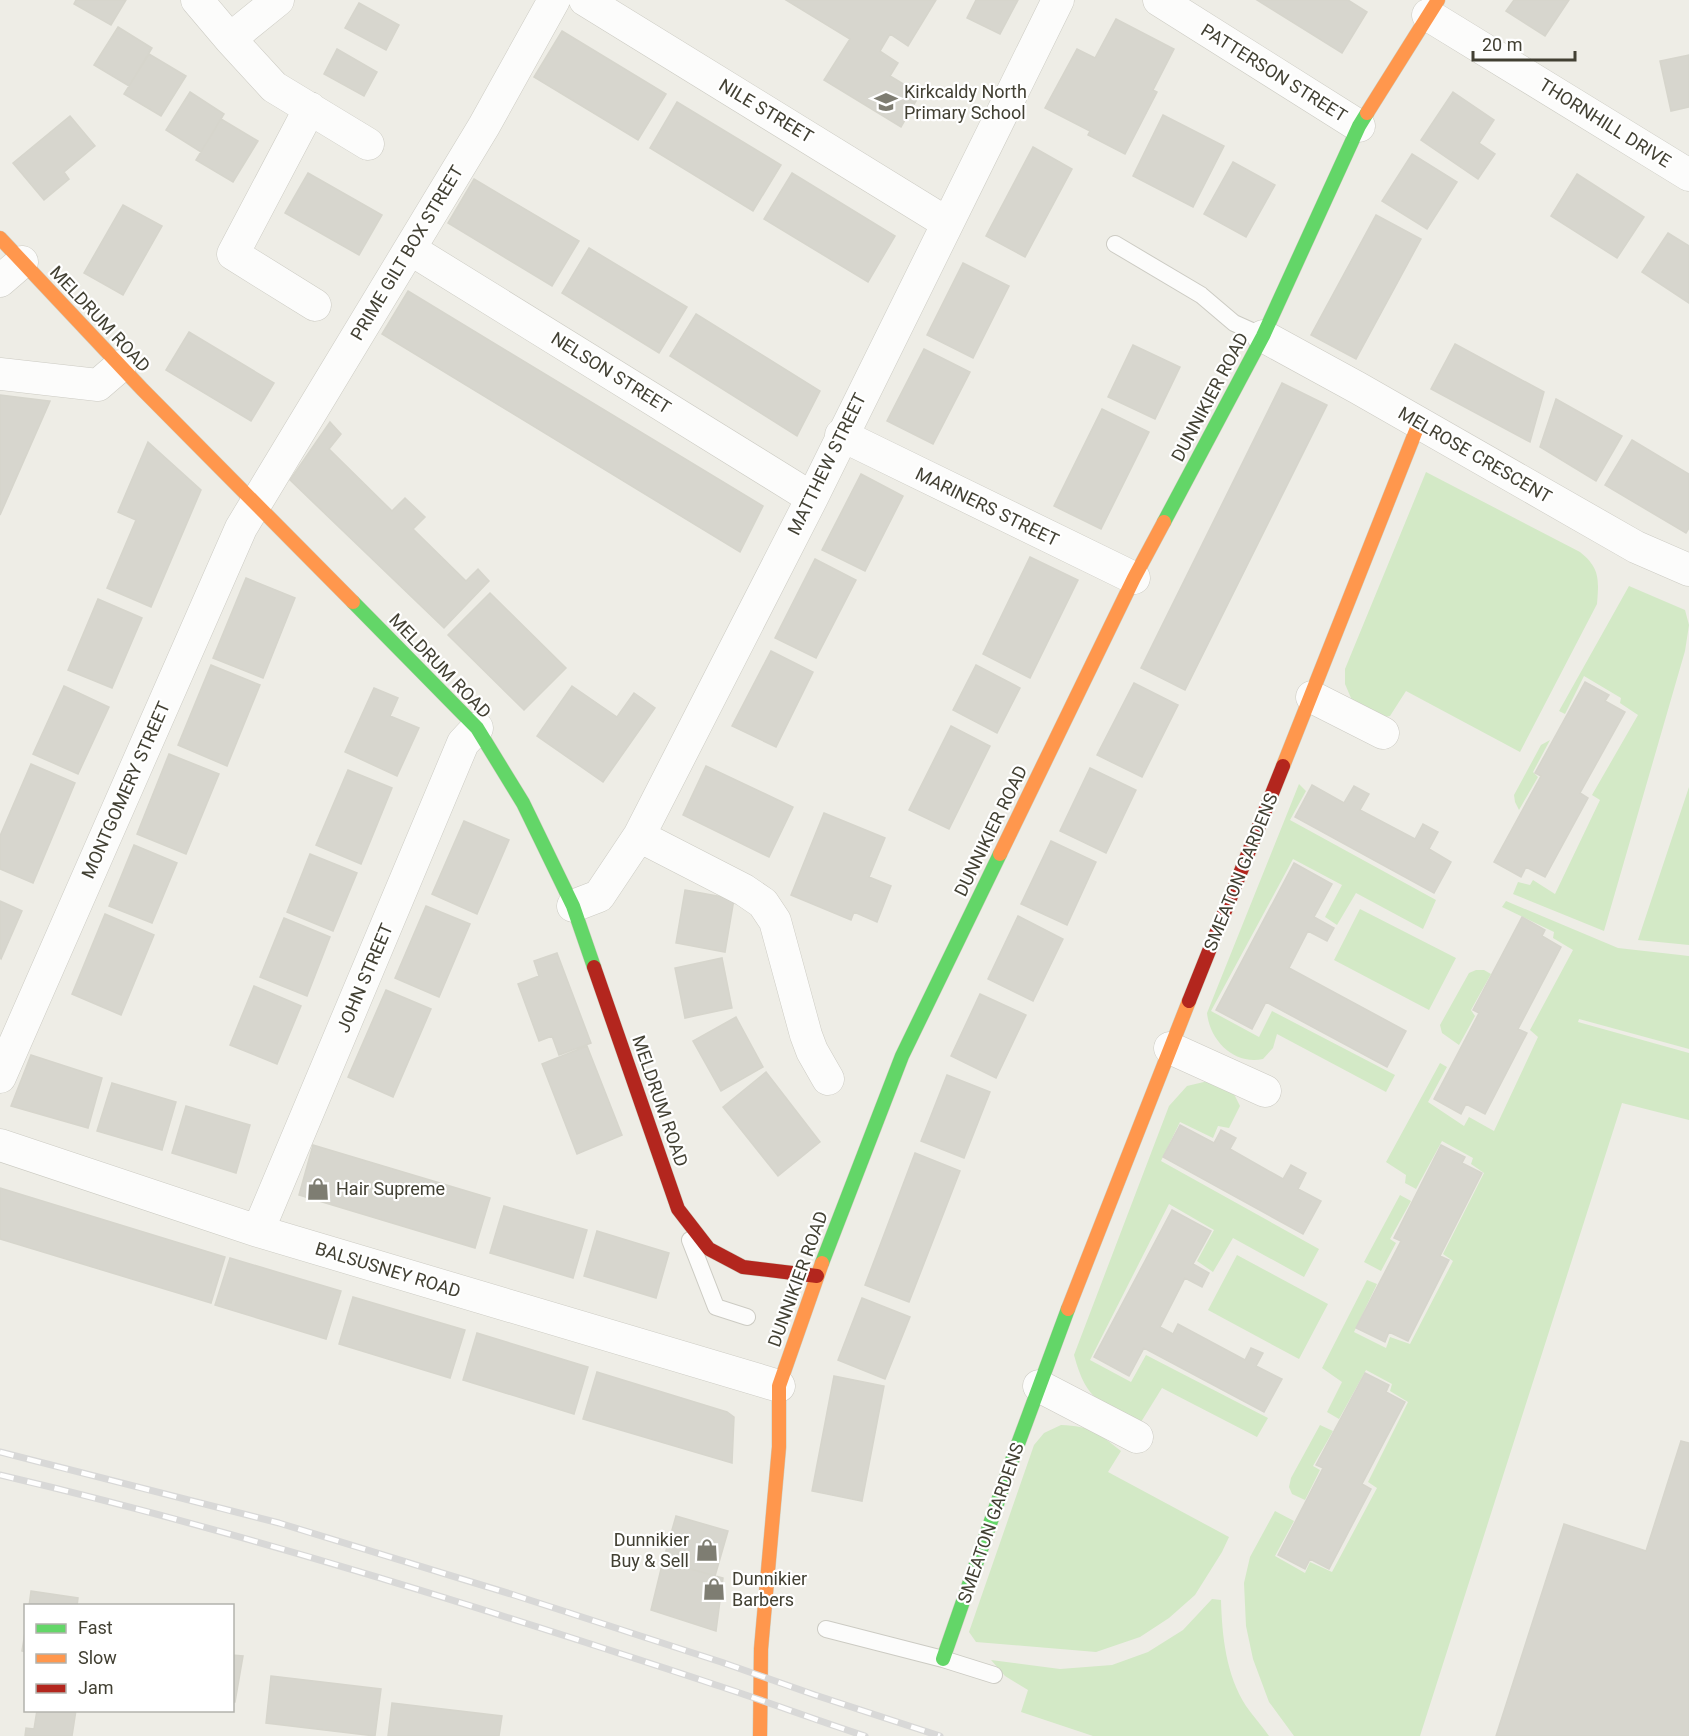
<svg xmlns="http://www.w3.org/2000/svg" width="1689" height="1736" viewBox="0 0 1689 1736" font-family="Roboto,sans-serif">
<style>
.green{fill:#d3e9c6}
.building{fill:#d7d6ce;stroke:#d6d5cc;stroke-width:1.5}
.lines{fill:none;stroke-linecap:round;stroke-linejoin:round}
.lane-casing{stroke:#cccbc3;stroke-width:18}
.street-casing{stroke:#cccbc3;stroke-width:33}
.fast-casing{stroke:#cecdbf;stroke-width:15}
.slow-casing{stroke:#cecdbf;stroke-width:15}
.jam-casing{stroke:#cecdbf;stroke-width:15}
.lane{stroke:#fcfcfb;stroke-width:16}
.street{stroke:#fcfcfb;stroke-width:32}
.fast{stroke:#63d668;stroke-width:14}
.slow{stroke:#ff974d;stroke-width:14}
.jam{stroke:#b3261e;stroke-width:14}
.rail-casing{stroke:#d8d8d7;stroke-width:7}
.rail{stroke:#fff;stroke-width:4.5;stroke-dasharray:14;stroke-linecap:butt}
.labels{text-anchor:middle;stroke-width:4.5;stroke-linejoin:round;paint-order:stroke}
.street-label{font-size:18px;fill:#424033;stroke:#fff}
.poi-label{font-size:18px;fill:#424033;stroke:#fff;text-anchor:start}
</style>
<rect width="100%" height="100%" fill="#eeede6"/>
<!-- green -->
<path class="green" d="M 1426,472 L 1580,552 C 1600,568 1599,579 1597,604 L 1520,752 L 1406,691 L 1390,716 L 1380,718 L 1354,705 L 1345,684 L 1345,669 Z
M 1629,586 L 1685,610 L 1689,625 L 1685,651 L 1604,931 L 1513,894 L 1518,882 L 1530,885 L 1533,880 L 1555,894 L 1600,800 L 1592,795 L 1638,715 L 1620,703 L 1621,698 L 1584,676 L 1565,714 L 1559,711 Z
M 1550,740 L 1533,772 L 1538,777 L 1519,810 L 1515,802 L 1514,795 L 1541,745 Z
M 1299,784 L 1306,791 L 1290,820 L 1436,900 L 1423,929 L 1356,893 L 1337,925 L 1325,917 L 1342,885 L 1293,859 L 1211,1011 L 1259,1037 L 1272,1011 L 1395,1075 L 1386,1092 L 1277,1034 L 1273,1048 L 1263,1059 C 1234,1065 1210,1041 1207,1013 Z
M 1689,787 L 1689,945 L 1638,940 Z
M 1506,901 L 1618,948 L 1689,956 L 1689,1049 L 1579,1019 L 1578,1022 L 1689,1053 L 1689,1120 L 1622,1103 L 1420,1736 L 1294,1736 L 1269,1702 L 1253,1659 L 1246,1626 L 1244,1583 L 1250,1557 L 1275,1511 L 1294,1521 L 1275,1556 L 1305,1573 L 1310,1562 L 1332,1572 L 1377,1488 L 1368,1482 L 1408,1402 L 1390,1391 L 1392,1384 L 1366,1370 L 1339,1419 L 1327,1412 L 1342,1382 L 1322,1368 L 1367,1280 L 1377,1284 L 1354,1332 L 1386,1348 L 1390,1337 L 1410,1344 L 1453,1261 L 1443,1254 L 1484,1173 L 1471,1164 L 1473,1158 L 1442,1141 L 1416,1189 L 1405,1183 L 1406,1175 L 1386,1162 L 1440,1063 L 1447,1067 L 1428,1102 L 1464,1126 L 1469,1117 L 1494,1131 L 1538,1037 L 1530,1030 L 1573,950 L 1553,938 L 1554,932 L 1502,907 Z
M 1360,909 L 1456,958 L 1429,1010 L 1334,960 Z
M 1476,970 L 1484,970 L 1491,974 L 1471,1010 L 1475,1016 L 1459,1045 L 1442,1033 L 1440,1025 L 1469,973 Z
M 1208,1081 L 1231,1088 L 1240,1106 L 1229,1128 L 1218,1126 L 1213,1138 L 1180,1122 L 1161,1161 L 1319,1249 L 1304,1277 L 1233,1238 L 1213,1272 L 1197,1261 L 1214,1230 L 1169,1204 L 1090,1360 L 1131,1382 L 1146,1355 L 1268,1418 L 1257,1437 L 1162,1388 L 1141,1422 C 1100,1401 1087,1403 1074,1355 L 1169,1106 L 1187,1086 Z
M 1400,1195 L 1411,1201 L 1390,1239 L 1396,1243 L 1381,1271 L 1364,1262 Z
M 1237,1255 L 1328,1304 L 1299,1359 L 1208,1310 Z
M 1061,1425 C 1091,1426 1098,1433 1121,1451 L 1108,1472 L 1229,1537 L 1222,1552 L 1195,1595 L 1169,1618 L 1140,1637 L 1096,1652 L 976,1642 L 969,1632 L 1034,1445 L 1044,1433 Z
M 1320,1425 L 1333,1431 L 1313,1466 L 1320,1470 L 1305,1500 L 1292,1494 L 1289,1487 L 1291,1478 Z
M 1212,1599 L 1221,1600 C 1222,1636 1226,1675 1246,1706 C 1253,1716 1262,1726 1269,1736 L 1093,1736 L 1021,1712 L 1028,1690 L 1005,1676 L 991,1660 L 1060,1669 L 1112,1665 L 1148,1652 L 1183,1630 Z"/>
<!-- building -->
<path class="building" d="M 76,0 L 126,0 L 111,25 L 74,4 Z
M 786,0 L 936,0 L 908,46 L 890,34 L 880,51 L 898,63 L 890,76 L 920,94 L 901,127 L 824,80 L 850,39 Z
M 976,0 L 1018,0 L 1000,34 L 967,18 Z
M 1257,0 L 1348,0 L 1367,12 L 1342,53 Z
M 1514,0 L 1569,0 L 1545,36 L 1506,11 Z
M 359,3 L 399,25 L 386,50 L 345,28 Z
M 1116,19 L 1174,49 L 1153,90 L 1157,92 L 1125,154 L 1088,135 L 1090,131 L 1045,108 L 1077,49 L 1095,58 Z
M 118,27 L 152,48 L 129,86 L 94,65 Z
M 562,31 L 666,94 L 638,140 L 534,77 Z
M 337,49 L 377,72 L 364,96 L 324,74 Z
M 149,54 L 186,76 L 161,116 L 124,94 Z
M 1689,55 L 1689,107 L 1671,111 L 1660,61 Z
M 190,92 L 224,114 L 201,152 L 166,130 Z
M 1453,92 L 1494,120 L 1479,143 L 1495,154 L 1478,179 L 1421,140 Z
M 677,102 L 781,165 L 753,211 L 650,148 Z
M 1163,115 L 1224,146 L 1193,207 L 1133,176 Z
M 70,116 L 95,146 L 64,172 L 69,179 L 44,200 L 13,163 Z
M 221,119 L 258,141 L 233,182 L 196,160 Z
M 1033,147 L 1072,169 L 1025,257 L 986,236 Z
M 1412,154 L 1457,182 L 1427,229 L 1382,201 Z
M 1233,162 L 1275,185 L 1246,237 L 1204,214 Z
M 308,173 L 382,215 L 359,255 L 285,213 Z
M 792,173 L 895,236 L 868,282 L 764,219 Z
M 1577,174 L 1644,217 L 1617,258 L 1551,216 Z
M 474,179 L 579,241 L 552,286 L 448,223 Z
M 123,205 L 162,226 L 123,295 L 84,273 Z
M 1376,215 L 1421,239 L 1356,359 L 1311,335 Z
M 1668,233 L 1689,246 L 1689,303 L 1642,272 Z
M 589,248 L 687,307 L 659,353 L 562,293 Z
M 963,263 L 1009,286 L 973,358 L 927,335 Z
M 408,291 L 763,506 L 740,552 L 382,334 Z
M 696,314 L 820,391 L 797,436 L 670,356 Z
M 189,332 L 274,383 L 251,421 L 166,370 Z
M 1455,344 L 1544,392 L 1530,442 L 1431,389 Z
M 1133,345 L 1180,367 L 1155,419 L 1108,397 Z
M 924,349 L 970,372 L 933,444 L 887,421 Z
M 1282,383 L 1327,405 L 1185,690 L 1141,668 Z
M 0,395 L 50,401 L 0,515 Z
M 1556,399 L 1622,436 L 1596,481 L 1540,447 Z
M 1102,409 L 1149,432 L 1101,529 L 1054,506 Z
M 330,422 L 341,434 L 329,449 L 392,511 L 405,498 L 425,517 L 413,529 L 466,581 L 478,569 L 489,581 L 444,628 L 290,480 Z
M 1632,440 L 1689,474 L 1689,528 L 1686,533 L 1605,485 Z
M 148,442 L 201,490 L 151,607 L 107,588 L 136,520 L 118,512 Z
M 861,474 L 903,496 L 865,571 L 822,550 Z
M 1030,557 L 1078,580 L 1030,678 L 983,654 Z
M 815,559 L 856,580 L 816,658 L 775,638 Z
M 246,578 L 295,598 L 263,678 L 213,658 Z
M 490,593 L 566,668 L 524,710 L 448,635 Z
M 98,599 L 142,618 L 112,688 L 68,670 Z
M 771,651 L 813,672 L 776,747 L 732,726 Z
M 211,665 L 260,685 L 227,766 L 178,745 Z
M 976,665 L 1020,688 L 997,733 L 953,710 Z
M 1585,682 L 1609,695 L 1605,701 L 1625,712 L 1580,793 L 1588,798 L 1545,877 L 1526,867 L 1521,877 L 1494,862 L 1541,776 L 1535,773 Z
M 1134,683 L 1178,705 L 1142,777 L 1097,755 Z
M 64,686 L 109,707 L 78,774 L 33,754 Z
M 572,686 L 617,717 L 634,693 L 655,708 L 603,782 L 537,736 Z
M 374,688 L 398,698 L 390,716 L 419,728 L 397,776 L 345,752 Z
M 951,726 L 990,746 L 949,829 L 909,810 Z
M 169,754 L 219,774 L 186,854 L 137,834 Z
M 31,764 L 75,783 L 33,883 L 0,869 L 0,836 Z
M 706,766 L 793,807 L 769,857 L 683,815 Z
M 1090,768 L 1136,790 L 1106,853 L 1060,831 Z
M 348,770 L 392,788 L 361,864 L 316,845 Z
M 1312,785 L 1344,803 L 1354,786 L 1369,794 L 1360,810 L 1415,839 L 1423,824 L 1438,832 L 1429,849 L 1451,862 L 1434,893 L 1295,817 Z
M 824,813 L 885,838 L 869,877 L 891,886 L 877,922 L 854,912 L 851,920 L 791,895 Z
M 464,821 L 509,840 L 477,914 L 432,894 Z
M 1051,841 L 1096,862 L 1067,925 L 1021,904 Z
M 134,845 L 177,863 L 152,923 L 109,906 Z
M 310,854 L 357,873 L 333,931 L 287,912 Z
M 1294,863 L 1332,884 L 1314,917 L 1334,928 L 1327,941 L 1308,931 L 1289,968 L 1406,1031 L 1387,1067 L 1266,1002 L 1252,1029 L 1216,1010 Z
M 685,890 L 734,899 L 725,952 L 676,943 Z
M 0,901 L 22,911 L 1,959 L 0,958 Z
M 426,906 L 470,924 L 439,997 L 395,978 Z
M 105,914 L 154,935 L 121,1015 L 72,994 Z
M 1018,916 L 1063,939 L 1033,1001 L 988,979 Z
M 1522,917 L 1545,930 L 1542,936 L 1561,947 L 1518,1029 L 1527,1033 L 1485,1114 L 1466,1104 L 1461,1114 L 1434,1099 L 1479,1013 L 1473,1010 Z
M 284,918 L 330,937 L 307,996 L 260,977 Z
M 557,953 L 591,1043 L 559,1055 L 552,1036 L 539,1041 L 518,984 L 539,976 L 534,961 Z
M 722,958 L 732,1008 L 685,1018 L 675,968 Z
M 254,986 L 301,1006 L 277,1064 L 230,1045 Z
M 386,990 L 431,1009 L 393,1097 L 348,1077 Z
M 980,994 L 1026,1015 L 996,1078 L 951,1056 Z
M 736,1017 L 763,1067 L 721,1091 L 693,1041 Z
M 587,1046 L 622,1135 L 577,1154 L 542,1064 Z
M 31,1055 L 102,1078 L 88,1128 L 11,1106 Z
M 766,1072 L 820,1142 L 778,1176 L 723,1107 Z
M 947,1075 L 990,1092 L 964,1158 L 921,1141 Z
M 112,1083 L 176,1102 L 162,1150 L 97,1131 Z
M 186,1106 L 250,1125 L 236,1173 L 172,1153 Z
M 1180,1125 L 1214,1143 L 1221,1130 L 1236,1138 L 1230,1149 L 1283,1179 L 1291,1165 L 1306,1173 L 1298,1189 L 1321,1201 L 1303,1234 L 1163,1157 Z
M 313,1145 L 490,1198 L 475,1248 L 299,1195 Z
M 1441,1145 L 1465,1157 L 1462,1163 L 1482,1173 L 1440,1256 L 1449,1260 L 1408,1341 L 1389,1332 L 1385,1342 L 1356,1328 L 1401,1241 L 1394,1238 Z
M 915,1153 L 960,1171 L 909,1302 L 865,1285 Z
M 0,1188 L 225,1257 L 211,1303 L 0,1239 Z
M 504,1206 L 587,1230 L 573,1278 L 490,1253 Z
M 1172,1210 L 1211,1231 L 1193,1264 L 1209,1273 L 1202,1287 L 1185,1278 L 1160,1327 L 1173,1334 L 1178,1324 L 1245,1360 L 1251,1348 L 1263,1353 L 1256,1366 L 1282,1379 L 1264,1412 L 1144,1348 L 1129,1376 L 1094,1357 Z
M 597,1231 L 669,1253 L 656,1298 L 584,1276 Z
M 230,1258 L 341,1291 L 326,1339 L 215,1305 Z
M 353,1297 L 465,1330 L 450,1378 L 339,1344 Z
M 862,1298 L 910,1317 L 885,1379 L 838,1360 Z
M 477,1333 L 588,1367 L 574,1414 L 463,1380 Z
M 597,1372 L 727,1412 L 734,1417 L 732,1463 L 583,1419 Z
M 1365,1373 L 1389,1385 L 1386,1392 L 1405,1402 L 1362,1484 L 1371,1489 L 1329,1569 L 1310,1559 L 1305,1569 L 1278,1555 L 1323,1468 L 1316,1465 Z
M 834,1376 L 884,1386 L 862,1501 L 812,1491 Z
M 1681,1441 L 1689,1443 L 1689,1736 L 1496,1736 L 1564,1524 L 1646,1551 Z
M 676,1516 L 728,1531 L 715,1576 L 663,1561 Z
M 663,1561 L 723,1578 L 716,1631 L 651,1610 Z
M 31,1591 L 78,1598 L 77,1606 L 29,1606 Z
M 26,1626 L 26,1652 L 22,1651 Z
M 232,1655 L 243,1656 L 235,1702 L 232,1702 Z
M 271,1676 L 381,1689 L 375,1736 L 266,1723 Z
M 392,1703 L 502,1716 L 499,1736 L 388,1736 Z
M 37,1710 L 76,1710 L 72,1736 L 25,1736 L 26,1728 L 34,1729 Z"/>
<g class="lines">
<!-- lane casing -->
<g class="lane-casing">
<path id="lane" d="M 1115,244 L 1201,295 L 1234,323 L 1263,336
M 690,1240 L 716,1307 L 747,1317
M 826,1629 L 943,1659 L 994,1675"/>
</g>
<!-- street casing -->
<g class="street-casing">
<path id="street" d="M 197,0 L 230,39 L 274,87 L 368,144
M 585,0 L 947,223
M 1159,0 L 1359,126
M 1428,15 L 1689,175
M 230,39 L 278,0
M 310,108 L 233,254 L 315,305
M 410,249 L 812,498
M 0,281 L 22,262
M 1263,336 L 1358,388 L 1636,547 L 1689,570
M 0,374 L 98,385 L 120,366
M 841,435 L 1134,578
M 1312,697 L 1383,733
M 639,836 L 744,890 L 763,903 L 775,921 L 806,1035 L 812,1051 L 828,1079
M 573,906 L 599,896 L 639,836 L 812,498 L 1058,0
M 1170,1048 L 1265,1091
M 0,1077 L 241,528 L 484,126 L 554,0
M 0,1145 L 258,1231 L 779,1386
M 258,1231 L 463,743 L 477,728
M 1039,1386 L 1137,1437"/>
</g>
<!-- fast casing -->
<g class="fast-casing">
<path id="fast" d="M 1164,522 L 1263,336 L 1359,126 L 1367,113
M 353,602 L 477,728 L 523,803 L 573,906 L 594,967
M 822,1263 L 902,1056 L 1000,854
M 943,1659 L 1015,1452 L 1068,1309"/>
</g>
<!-- slow casing -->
<g class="slow-casing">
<path id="slow" d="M 1367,113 L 1438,0
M 0,238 L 142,389 L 353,602
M 1283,766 L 1419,423
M 1000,854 L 1134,578 L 1164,522
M 1068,1309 L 1189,1001
M 760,1736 L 761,1649 L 779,1447 L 779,1386 L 822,1263"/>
</g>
<!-- jam casing -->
<g class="jam-casing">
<path id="jam" d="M 594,967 L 678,1209 L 709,1249 L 743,1267 L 817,1276
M 1189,1001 L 1283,766"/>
</g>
<!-- lane -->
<use href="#lane" class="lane"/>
<!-- street -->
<use href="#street" class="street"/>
<!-- fast -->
<use href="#fast" class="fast"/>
<!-- slow -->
<use href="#slow" class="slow"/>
<!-- jam -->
<use href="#jam" class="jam"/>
<!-- rail casing -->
<g class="rail-casing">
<path id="rail" d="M 0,1452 L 279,1523 L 514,1595 L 721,1662 L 815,1695 L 940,1736
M 0,1475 C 240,1531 476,1606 710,1683 C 762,1700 813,1719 865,1736"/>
</g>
<!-- rail -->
<use href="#rail" class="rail"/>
</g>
<!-- icons -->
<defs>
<g id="school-bare" transform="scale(1.8)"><path d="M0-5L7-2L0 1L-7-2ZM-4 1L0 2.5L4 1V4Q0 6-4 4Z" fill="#7e7d72" stroke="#fff" stroke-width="2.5" paint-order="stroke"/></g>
<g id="shop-bare" transform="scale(1.8)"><path d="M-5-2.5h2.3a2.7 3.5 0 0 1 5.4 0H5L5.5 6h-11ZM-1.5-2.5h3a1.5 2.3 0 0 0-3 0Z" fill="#7e7d72" stroke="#fff" stroke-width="2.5" paint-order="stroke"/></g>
</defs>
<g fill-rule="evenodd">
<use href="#school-bare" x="886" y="102"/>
<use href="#shop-bare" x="318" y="1189"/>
<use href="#shop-bare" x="707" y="1550"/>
<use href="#shop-bare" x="714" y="1589"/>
</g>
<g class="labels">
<!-- street labels -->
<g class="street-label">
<text transform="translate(1274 73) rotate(32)" y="6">PATTERSON STREET</text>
<text transform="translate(766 111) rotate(31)" y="6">NILE STREET</text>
<text transform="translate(1605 123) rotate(32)" y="6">THORNHILL DRIVE</text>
<text transform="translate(407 253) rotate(-59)" y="6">PRIME GILT BOX STREET</text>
<text transform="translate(100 319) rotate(47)" y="6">MELDRUM ROAD</text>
<text transform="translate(611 373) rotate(32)" y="6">NELSON STREET</text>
<text transform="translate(1210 397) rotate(-62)" y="6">DUNNIKIER ROAD</text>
<text transform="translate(1475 455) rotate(30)" y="6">MELROSE CRESCENT</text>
<text transform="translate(827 464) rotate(-64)" y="6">MATTHEW STREET</text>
<text transform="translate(987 507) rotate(26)" y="6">MARINERS STREET</text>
<text transform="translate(440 666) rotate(46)" y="6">MELDRUM ROAD</text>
<text transform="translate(126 790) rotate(-66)" y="6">MONTGOMERY STREET</text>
<text transform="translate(991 831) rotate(-64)" y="6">DUNNIKIER ROAD</text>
<text transform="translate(1241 872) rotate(-68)" y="6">SMEATON GARDENS</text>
<text transform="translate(365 978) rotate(-67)" y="6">JOHN STREET</text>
<text transform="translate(660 1101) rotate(71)" y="6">MELDRUM ROAD</text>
<text transform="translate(388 1270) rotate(17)" y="6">BALSUSNEY ROAD</text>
<text transform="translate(798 1279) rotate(-70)" y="6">DUNNIKIER ROAD</text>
<text transform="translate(991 1523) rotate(-71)" y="6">SMEATON GARDENS</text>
</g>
<!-- poi labels -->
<g class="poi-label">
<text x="904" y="98">Kirkcaldy North<tspan x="904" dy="21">Primary School</tspan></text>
<text x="336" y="1195">Hair Supreme</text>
<text x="689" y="1546" text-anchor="end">Dunnikier<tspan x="689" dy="21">Buy &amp; Sell</tspan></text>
<text x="732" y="1585">Dunnikier<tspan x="732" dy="21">Barbers</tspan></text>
</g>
</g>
<!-- legend -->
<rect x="24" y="1604" width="210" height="108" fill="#ffffff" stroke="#b3b3ad" stroke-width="1.5"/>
<rect x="36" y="1624" width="30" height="9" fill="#63d668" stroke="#b3b3ad" stroke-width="1.5"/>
<text x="78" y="1634" font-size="18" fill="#424033">Fast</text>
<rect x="36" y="1654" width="30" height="9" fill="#ff974d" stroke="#b3b3ad" stroke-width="1.5"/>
<text x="78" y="1664" font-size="18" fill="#424033">Slow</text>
<rect x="36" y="1684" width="30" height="9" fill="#b3261e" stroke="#b3b3ad" stroke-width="1.5"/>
<text x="78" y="1694" font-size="18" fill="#424033">Jam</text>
<!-- scale -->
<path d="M1473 51v9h102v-9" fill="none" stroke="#424033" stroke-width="3"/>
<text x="1482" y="51" font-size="18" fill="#424033" stroke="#ffffff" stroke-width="4.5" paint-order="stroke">20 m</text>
</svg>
